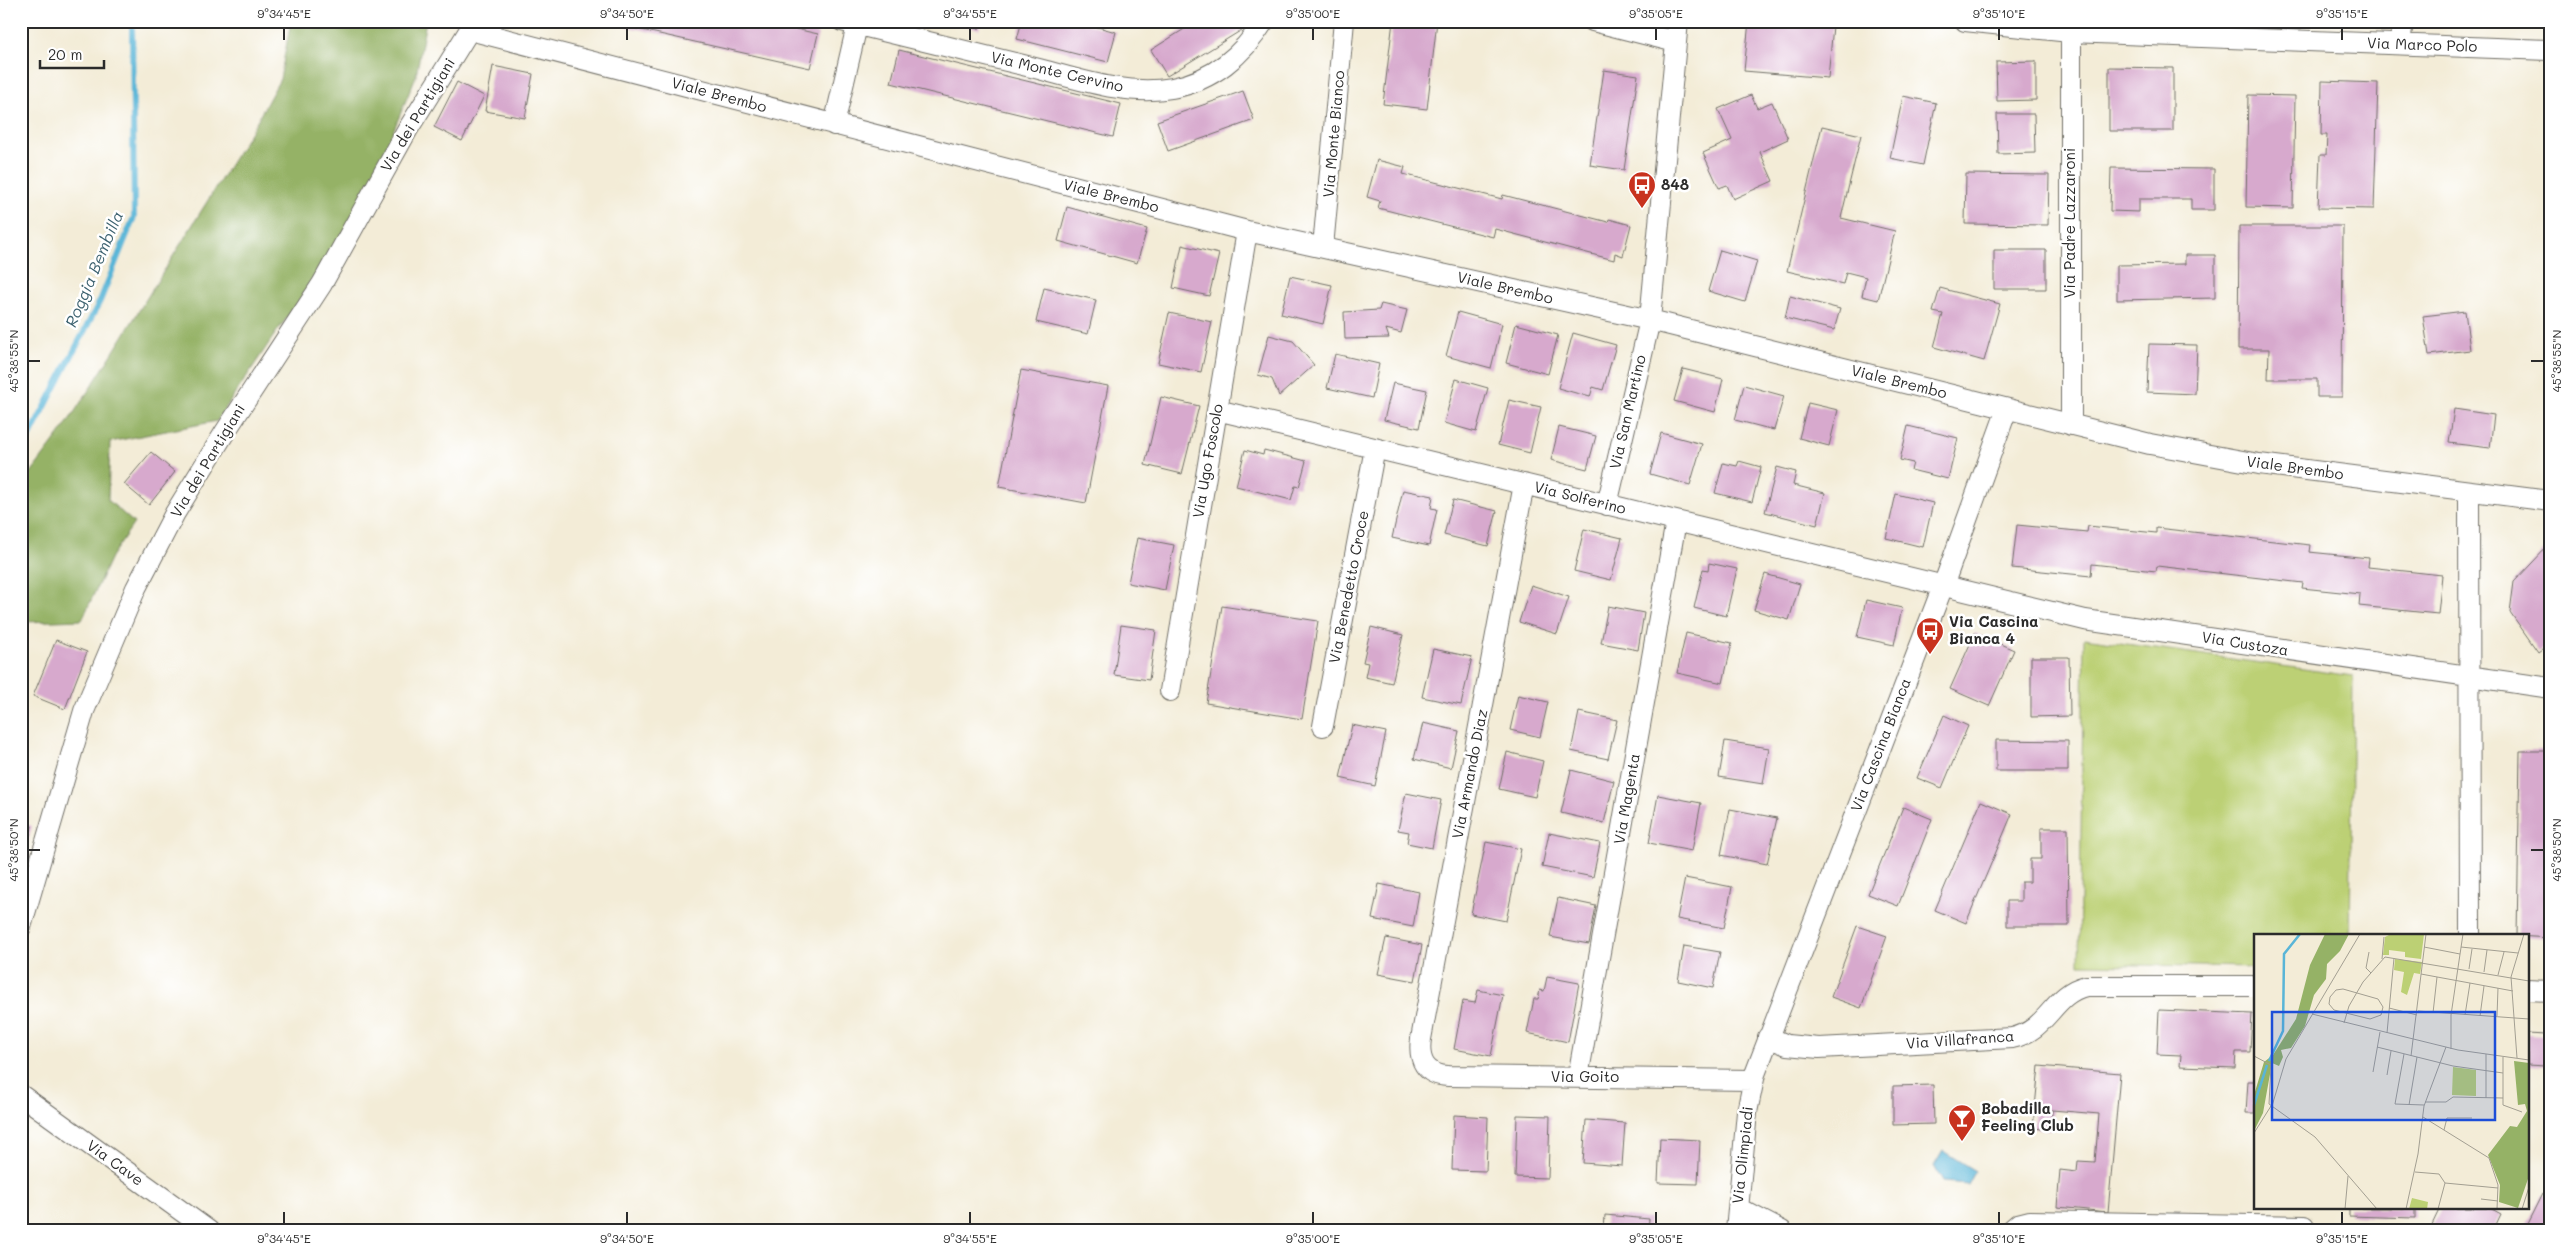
<svg xmlns="http://www.w3.org/2000/svg" width="2571" height="1252" viewBox="0 0 2571 1252" font-family="Mali,sans-serif">
<style>
.green{fill:#bcd074;stroke:#747e50}
.forest{fill:#95b266;stroke:#606e48}
.water{fill:#59b5d7;stroke:#427081}
.lines{fill:none;stroke-linecap:round;stroke-linejoin:round}
.stream{stroke:#59b5d7;stroke-width:6}
.building{fill:#d7a9cd}
.minor-casing{stroke:#716f67;stroke-width:22}
.minor{stroke:#fff;stroke-width:20}
.ticks{fill:none;stroke:#2b2b2b;stroke-width:2}
.labels{text-anchor:middle;stroke-width:5;stroke-linejoin:round;paint-order:stroke}
.street-label{font-size:15px;fill:#2b2b2b;stroke:#fff}
.poi-label{font-size:15px;font-weight:bold;fill:#2b2b2b;stroke:#fff;text-anchor:start}
.water-label{font-size:16px;font-style:italic;fill:#3d6270;stroke:#fff}
.inset-river{fill:none;stroke:#59b5d7;stroke-width:2.5}
.inset-road{fill:none;stroke:#a39f92;stroke-width:1}
.view{fill:#1d4ed8;fill-opacity:0.15;stroke:#1d4ed8;stroke-width:2.5}
.inset-edge{fill:none;stroke:#2b2b2b;stroke-width:2.5}
.neatline{fill:none;stroke:#2b2b2b;stroke-width:2}
.ticks-label{font-size:12px;text-anchor:middle;fill:#2b2b2b}
</style>
<rect width="100%" height="100%" fill="#fff"/>
<filter id="ink" filterUnits="userSpaceOnUse"><feTurbulence type="fractalNoise" baseFrequency=".02" numOctaves="2"/><feDisplacementMap in="SourceGraphic" scale="10" xChannelSelector="R" yChannelSelector="G"/><feConvolveMatrix kernelMatrix="1 2 1 2 8 2 1 2 1" color-interpolation-filters="sRGB"/></filter>
<filter id="wash" filterUnits="userSpaceOnUse"><feTurbulence type="fractalNoise" baseFrequency=".0096" numOctaves="4" result="noise"/><feDisplacementMap in="SourceGraphic" scale="20" xChannelSelector="R" yChannelSelector="G"/><feGaussianBlur stdDeviation="1.12" result="paint"/><feColorMatrix in="noise" values="0 0 0 0 0 0 0 0 0 0 0 0 0 0 0 0 0 1.4 0 .05"/><feComposite in="paint" operator="in"/></filter>
<g filter="url(#wash)">
<rect width="100%" height="100%" fill="#f3ecd7"/>
<!-- green -->
<path class="green" d="M 2084,638 L 2353,676 L 2350,936 L 2255,936 L 2255,967 L 2079,964 Z"/>
<!-- forest -->
<path class="forest" d="M 291,21 L 426,21 L 416,76 L 378,168 L 330,259 L 275,334 L 217,421 L 110,442 L 108,500 L 134,523 L 111,557 L 82,620 L 25,622 L 21,616 L 21,486 L 62,431 L 102,370 L 253,128 L 280,79 Z"/>
<!-- water -->
<path class="water" d="M 1943,1151 L 1975,1171 L 1968,1184 L 1943,1182 L 1934,1166 Z"/>
<g class="lines">
<!-- stream -->
<path class="stream" d="M 21,453 L 100,301 L 134,217 L 132,21"/>
</g>
<g id="blocks">
<!-- building -->
<path class="building" d="M 625,21 L 761,21 L 818,34 L 810,68 L 624,26 Z
M 948,21 L 981,21 L 979,29 Z
M 1022,21 L 1076,21 L 1116,32 L 1108,62 L 1017,39 Z
M 1197,21 L 1241,21 L 1245,28 L 1167,76 L 1151,50 Z
M 1393,21 L 1437,21 L 1427,109 L 1383,104 Z
M 1749,21 L 1788,21 L 1833,26 L 1828,78 L 1744,71 Z
M 2523,21 L 2550,21 L 2550,27 L 2523,23 Z
M 899,50 L 1121,104 L 1113,137 L 891,83 Z
M 2036,61 L 2036,100 L 1997,101 L 1996,62 Z
M 493,66 L 533,74 L 525,118 L 485,111 Z
M 2109,67 L 2173,68 L 2173,131 L 2109,131 Z
M 1604,70 L 1638,75 L 1624,170 L 1590,165 Z
M 2322,81 L 2378,83 L 2374,209 L 2318,208 L 2320,155 L 2326,155 L 2327,135 L 2321,135 Z
M 457,82 L 484,96 L 462,141 L 434,127 Z
M 1243,91 L 1254,120 L 1168,151 L 1157,121 Z
M 1751,95 L 1757,108 L 1772,102 L 1788,139 L 1760,152 L 1773,181 L 1733,199 L 1727,185 L 1719,188 L 1703,153 L 1732,140 L 1718,109 Z
M 2248,95 L 2295,96 L 2293,208 L 2246,207 Z
M 1903,96 L 1936,103 L 1923,165 L 1890,158 Z
M 1997,114 L 2034,114 L 2035,153 L 1998,154 Z
M 1822,126 L 1861,135 L 1841,218 L 1895,231 L 1878,300 L 1862,296 L 1866,277 L 1846,272 L 1843,284 L 1787,271 Z
M 1377,160 L 1405,167 L 1403,174 L 1502,199 L 1503,195 L 1608,222 L 1609,219 L 1631,225 L 1623,256 L 1615,253 L 1614,260 L 1495,229 L 1493,237 L 1378,208 L 1380,201 L 1367,197 Z
M 2111,168 L 2214,169 L 2214,210 L 2191,210 L 2191,199 L 2139,199 L 2139,212 L 2110,211 Z
M 1966,174 L 2049,175 L 2048,225 L 1965,224 Z
M 1067,207 L 1147,229 L 1137,263 L 1058,241 Z
M 2239,226 L 2343,226 L 2342,397 L 2317,397 L 2317,379 L 2268,379 L 2269,349 L 2238,349 Z
M 1182,245 L 1219,254 L 1209,296 L 1173,288 Z
M 1720,250 L 1757,261 L 1745,302 L 1708,291 Z
M 1994,250 L 2046,250 L 2046,289 L 1994,289 Z
M 2185,255 L 2215,255 L 2215,298 L 2117,300 L 2117,265 L 2185,264 Z
M 1290,276 L 1332,285 L 1323,324 L 1281,314 Z
M 1044,288 L 1096,300 L 1088,334 L 1036,322 Z
M 1940,288 L 2000,304 L 1984,361 L 1934,347 L 1943,314 L 1933,312 Z
M 1790,296 L 1840,309 L 1834,330 L 1785,318 Z
M 1381,304 L 1407,310 L 1401,333 L 1386,329 L 1389,338 L 1345,339 L 1344,312 L 1379,310 Z
M 2465,311 L 2470,350 L 2429,355 L 2423,316 Z
M 1458,312 L 1502,324 L 1491,368 L 1446,356 Z
M 1169,313 L 1212,322 L 1201,372 L 1158,363 Z
M 1516,324 L 1558,335 L 1548,374 L 1506,363 Z
M 1573,333 L 1616,345 L 1603,390 L 1593,387 L 1590,397 L 1558,388 Z
M 1269,335 L 1293,341 L 1314,365 L 1279,396 L 1272,379 L 1258,375 Z
M 2149,344 L 2197,345 L 2195,394 L 2147,392 Z
M 1335,354 L 1379,364 L 1372,398 L 1327,388 Z
M 1683,369 L 1723,379 L 1715,412 L 1674,401 Z
M 1021,370 L 1108,386 L 1086,503 L 999,487 Z
M 1456,379 L 1488,388 L 1476,432 L 1444,423 Z
M 1393,383 L 1427,390 L 1419,428 L 1384,420 Z
M 1744,385 L 1784,396 L 1774,430 L 1735,420 Z
M 1161,397 L 1199,406 L 1182,474 L 1145,465 Z
M 1509,400 L 1541,407 L 1530,453 L 1498,445 Z
M 1808,403 L 1838,410 L 1829,446 L 1799,438 Z
M 2454,409 L 2494,415 L 2490,448 L 2449,443 Z
M 1908,426 L 1958,438 L 1948,479 L 1911,470 L 1913,463 L 1900,460 Z
M 1559,427 L 1596,436 L 1587,469 L 1551,460 Z
M 1661,433 L 1702,444 L 1690,485 L 1650,474 Z
M 1245,450 L 1263,455 L 1264,450 L 1306,461 L 1299,487 L 1295,486 L 1291,500 L 1236,486 Z
M 151,452 L 175,472 L 149,505 L 124,484 Z
M 1739,461 L 1761,467 L 1752,502 L 1715,493 L 1723,463 L 1737,466 Z
M 1777,467 L 1796,472 L 1793,485 L 1825,493 L 1817,525 L 1765,512 Z
M 1403,490 L 1433,496 L 1431,508 L 1437,509 L 1429,546 L 1392,538 Z
M 1896,494 L 1933,503 L 1923,547 L 1886,538 Z
M 1453,500 L 1497,511 L 1488,546 L 1444,535 Z
M 2017,525 L 2087,532 L 2088,526 L 2156,533 L 2156,528 L 2310,545 L 2309,552 L 2369,558 L 2368,567 L 2442,575 L 2438,614 L 2359,606 L 2360,594 L 2302,588 L 2303,583 L 2157,566 L 2156,571 L 2092,564 L 2091,576 L 2012,568 Z
M 1584,529 L 1622,538 L 1611,580 L 1574,571 Z
M 1137,538 L 1174,545 L 1165,590 L 1128,583 Z
M 2548,546 L 2550,643 L 2538,652 L 2510,612 L 2514,582 Z
M 1709,563 L 1737,569 L 1726,616 L 1694,608 L 1703,569 L 1708,570 Z
M 1765,574 L 1800,584 L 1789,620 L 1754,610 Z
M 1531,585 L 1569,597 L 1557,634 L 1519,622 Z
M 1866,600 L 1902,608 L 1894,645 L 1857,637 Z
M 1222,606 L 1318,621 L 1302,719 L 1206,703 Z
M 1608,606 L 1644,613 L 1638,650 L 1601,643 Z
M 1121,625 L 1156,630 L 1149,680 L 1114,675 Z
M 1371,627 L 1403,635 L 1392,683 L 1365,677 L 1368,663 L 1363,662 Z
M 1686,633 L 1732,643 L 1723,683 L 1677,673 Z
M 1975,633 L 2014,650 L 1989,706 L 1950,689 Z
M 56,640 L 87,652 L 65,709 L 33,696 Z
M 1433,649 L 1472,657 L 1461,705 L 1422,697 Z
M 2031,657 L 2069,657 L 2070,716 L 2031,717 Z
M 1518,695 L 1548,702 L 1540,737 L 1510,730 Z
M 1579,712 L 1617,720 L 1608,759 L 1571,751 Z
M 1944,715 L 1968,726 L 1942,788 L 1917,778 Z
M 1423,723 L 1459,731 L 1451,768 L 1414,759 Z
M 1352,725 L 1386,732 L 1375,786 L 1340,778 Z
M 1996,740 L 2068,741 L 2068,771 L 1996,771 Z
M 1725,741 L 1769,748 L 1763,784 L 1719,777 Z
M 2520,751 L 2550,751 L 2550,938 L 2517,936 Z
M 1507,752 L 1543,761 L 1535,797 L 1499,789 Z
M 1571,770 L 1614,781 L 1604,823 L 1561,813 Z
M 1406,793 L 1441,800 L 1432,848 L 1407,843 L 1409,832 L 1398,830 Z
M 1658,795 L 1701,803 L 1692,851 L 1649,843 Z
M 1981,801 L 2012,814 L 1966,923 L 1935,910 Z
M 1903,807 L 1932,819 L 1898,906 L 1868,894 Z
M 1730,809 L 1777,818 L 1767,864 L 1721,855 Z
M 21,823 L 32,826 L 22,864 L 21,864 Z
M 2041,828 L 2068,828 L 2069,926 L 2007,926 L 2007,901 L 2021,901 L 2021,882 L 2030,882 L 2030,859 L 2041,859 Z
M 1549,833 L 1600,843 L 1593,877 L 1542,867 Z
M 1486,842 L 1521,849 L 1506,921 L 1471,914 Z
M 1685,878 L 1732,887 L 1724,928 L 1677,919 Z
M 1379,884 L 1419,892 L 1413,927 L 1372,919 Z
M 1558,898 L 1596,906 L 1589,944 L 1550,937 Z
M 1857,926 L 1887,936 L 1861,1008 L 1831,997 Z
M 1386,938 L 1422,945 L 1415,981 L 1378,974 Z
M 1684,946 L 1720,952 L 1713,988 L 1678,981 Z
M 1547,977 L 1579,983 L 1568,1042 L 1527,1033 L 1534,999 L 1538,999 L 1540,990 L 1544,991 Z
M 1478,990 L 1503,995 L 1491,1056 L 1454,1049 L 1463,1001 L 1475,1003 Z
M 2159,1010 L 2252,1014 L 2250,1052 L 2236,1052 L 2235,1068 L 2180,1066 L 2181,1055 L 2157,1054 Z
M 2527,1034 L 2546,1035 L 2545,1066 L 2527,1065 Z
M 2039,1066 L 2120,1073 L 2108,1212 L 2057,1207 L 2060,1170 L 2077,1172 L 2078,1161 L 2095,1162 L 2099,1114 L 2052,1110 L 2051,1130 L 2033,1128 Z
M 2248,1081 L 2255,1081 L 2255,1113 L 2246,1113 Z
M 1933,1085 L 1934,1124 L 1893,1125 L 1893,1086 Z
M 1454,1115 L 1488,1117 L 1486,1171 L 1452,1170 Z
M 1517,1115 L 1550,1116 L 1548,1178 L 1515,1177 Z
M 1586,1120 L 1625,1123 L 1622,1166 L 1583,1163 Z
M 1660,1138 L 1700,1140 L 1698,1184 L 1658,1183 Z
M 2542,1194 L 2550,1197 L 2550,1231 L 2540,1231 L 2527,1224 Z
M 2349,1208 L 2415,1208 L 2415,1218 L 2349,1216 Z
M 2440,1208 L 2490,1208 L 2501,1214 L 2493,1231 L 2429,1231 Z
M 1605,1215 L 1649,1219 L 1648,1231 L 1604,1231 Z"/>
</g>
</g>
<g filter="url(#ink)">
<use href="#blocks" fill-opacity="0" stroke="#716f67" stroke-width="1"/>
<g class="lines">
<!-- minor casing -->
<g class="minor-casing">
<path id="minor" d="M 842,21 C 904,36 965,51 1027,66 C 1073,77 1124,97 1172,88 C 1212,81 1243,55 1264,21
M 1593,21 L 1676,42
M 1965,21 L 2070,32 L 2550,50
M 470,30 L 1247,231 L 1650,320 L 2150,444 L 2259,464 L 2550,501
M 2400,44 L 2403,21
M 834,125 L 858,21
M 1323,247 L 1344,21
M 1217,410 L 2085,620 L 2550,688
M 2071,425 L 2071,21
M 1524,484 L 1421,1039 C 1418,1060 1425,1075 1448,1076 L 1753,1080
M 2469,491 L 2470,936
M 1607,505 L 1650,320 L 1678,21
M 1170,691 L 1247,231
M 1323,726 L 1375,448
M 21,927 L 84,711 L 136,588 L 175,513 L 225,432 L 322,284 L 408,129 L 475,21
M 2527,990 L 2550,991
M 1768,1037 L 1787,1045 L 1819,1048 L 2012,1038 C 2049,1030 2052,994 2086,986 L 2255,986
M 1578,1077 L 1676,521
M 21,1095 L 209,1231
M 1738,1208 L 1782,1231
M 1736,1231 L 1747,1112 L 1755,1074 L 1943,586 L 2007,409
M 2010,1231 L 2018,1224 L 2030,1221 L 2304,1226"/>
</g>
<!-- minor -->
<use href="#minor" class="minor"/>
</g>
</g>
<!-- ticks -->
<path class="ticks" d="M 284,28 L 284,40M 627,28 L 627,40M 970,28 L 970,40M 1313,28 L 1313,40M 1656,28 L 1656,40M 1999,28 L 1999,40M 2342,28 L 2342,40M 28,361 L 40,361M 2531,361 L 2544,361M 28,850 L 40,850M 2531,850 L 2544,850M 284,1212 L 284,1224M 627,1212 L 627,1224M 970,1212 L 970,1224M 1313,1212 L 1313,1224M 1656,1212 L 1656,1224M 1999,1212 L 1999,1224M 2342,1212 L 2342,1224"/>
<!-- icons -->
<defs>
<g id="bus-pin" transform="scale(1.4375)"><path d="M0 17L-7.5 6A9.5 9.5 0 1 1 7.5 6Z" fill="#c8321e" stroke="#fff"/><path d="M-5-6H5V4H4V6H2V4H-2V6H-4V4H-5ZM-3.5-4V0h7V-4ZM-3.5 1.2v1.5H-2V1.2ZM2 1.2v1.5H3.5V1.2Z" fill="#fff"/></g>
<g id="bar-pin" transform="scale(1.4375)"><path d="M0 17L-7.5 6A9.5 9.5 0 1 1 7.5 6Z" fill="#c8321e" stroke="#fff"/><path d="M-6-5H6L.8 .8V4.5H3.5V6h-7V4.5H-.8V.8Z" fill="#fff"/></g>
</defs>
<g fill-rule="evenodd">
<use href="#bus-pin" x="1642" y="185"/>
<use href="#bus-pin" x="1930" y="631"/>
<use href="#bar-pin" x="1962" y="1118"/>
</g>
<g class="labels">
<!-- street labels -->
<g class="street-label">
<text transform="translate(2422 45) rotate(2)" y="5">Via Marco Polo</text>
<text transform="translate(1057 72) rotate(13)" y="5">Via Monte Cervino</text>
<text transform="translate(719 95) rotate(15)" y="5">Viale Brembo</text>
<text transform="translate(418 115) rotate(-59)" y="5">Via dei Partigiani</text>
<text transform="translate(1334 134) rotate(-85)" y="5">Via Monte Bianco</text>
<text transform="translate(1111 196) rotate(14)" y="5">Viale Brembo</text>
<text transform="translate(2070 223) rotate(-90)" y="5">Via Padre Lazzaroni</text>
<text transform="translate(1505 288) rotate(13)" y="5">Viale Brembo</text>
<text transform="translate(1899 382) rotate(14)" y="5">Viale Brembo</text>
<text transform="translate(1628 412) rotate(-77)" y="5">Via San Martino</text>
<text transform="translate(208 461) rotate(-59)" y="5">Via dei Partigiani</text>
<text transform="translate(1208 461) rotate(-80)" y="5">Via Ugo Foscolo</text>
<text transform="translate(2295 468) rotate(8)" y="5">Viale Brembo</text>
<text transform="translate(1580 498) rotate(14)" y="5">Via Solferino</text>
<text transform="translate(1349 587) rotate(-79)" y="5">Via Benedetto Croce</text>
<text transform="translate(2245 644) rotate(9)" y="5">Via Custoza</text>
<text transform="translate(1881 745) rotate(-69)" y="5">Via Cascina Bianca</text>
<text transform="translate(1470 774) rotate(-79)" y="5">Via Armando Diaz</text>
<text transform="translate(1627 799) rotate(-80)" y="5">Via Magenta</text>
<text transform="translate(1960 1040) rotate(-4)" y="5">Via Villafranca</text>
<text x="1585" y="1082">Via Goito</text>
<text transform="translate(1743 1155) rotate(-84)" y="5">Via Olimpiadi</text>
<text transform="translate(115 1163) rotate(36)" y="5">Via Cave</text>
</g>
<!-- poi labels -->
<g class="poi-label">
<text x="1661" y="190">848</text>
<text x="1949" y="627">Via Cascina<tspan x="1949" dy="17">Bianca 4</tspan></text>
<text x="1981" y="1114">Bobadilla<tspan x="1981" dy="17">Feeling Club</tspan></text>
</g>
<!-- water labels -->
<g class="water-label">
<text transform="translate(94 269) rotate(-67)" y="6">Roggia Bembilla</text>
</g>
</g>
<!-- overview -->
<g transform="translate(2254 934)">
<rect width="275" height="275" fill="#f3ecd7"/>
<path d="M 137,0 L 170,0 L 167,25 L 151,23 L 151,18 L 135,16 L 135,21 L 129,21 L 131,3 ZM 141,25 L 168,28 L 166,40 L 160,39 L 153,61 L 147,58 L 150,38 L 140,36 ZM 199,133 L 222,136 L 222,162 L 198,161 ZM 158,264 L 174,268 L 173,275 L 155,275 Z" fill="#bcd074"/>
<path d="M 71,0 L 95,0 L 86,17 L 73,30 L 72,45 L 60,61 L 51,92 L 37,114 L 27,116 L 29,123 L 25,132 L 18,129 L 9,179 L 0,197 L 0,161 L 10,128 L 19,121 L 42,85 L 56,31 ZM 260,127 L 275,129 L 275,242 L 264,274 L 245,268 L 246,251 L 234,221 L 256,192 L 263,193 L 273,177 L 271,170 L 264,171 Z" fill="#95b266"/>
<path class="inset-river" d="M 15,127 L 29,97 L 30,20 L 46,0M 0,171 L 13,131"/>
<path class="inset-road" d="M 217,0 L 251,0M 170,13 L 206,20M 207,13 L 264,19M 115,18 L 112,34 L 117,39M 128,25 L 130,3M 215,35 L 218,15M 230,38 L 233,16M 167,40 L 259,57M 244,41 L 250,18M 89,55 L 124,65 L 129,73 L 127,81 L 116,85 L 80,76 L 75,70 L 76,63 L 82,56 ZM 135,74 L 163,81M 164,77 L 275,85M 179,79 L 183,43M 58,80 L 204,116 L 275,126M 211,81 L 216,49M 226,82 L 230,52M 243,82 L 244,54M 90,89 L 95,72 L 109,48 L 131,23 L 275,47M 133,99 L 140,24M 123,113 L 199,132 L 249,139M 197,115 L 197,81 L 209,0M 150,120 L 141,170 L 170,171M 232,120 L 232,164M 0,122 L 17,131 L 15,170 L 61,203 L 123,275M 157,122 L 172,0M 249,123 L 249,171 L 268,178M 263,124 L 257,43 L 270,0M 119,138 L 126,98M 133,141 L 137,117M 171,168 L 192,168 L 199,163 L 249,164M 155,171 L 163,123M 18,172 L 32,125 L 106,0M 169,183 L 235,224 L 244,251 L 243,275M 190,196 L 193,184 L 218,184M 0,199 L 17,172M 161,238 L 185,240 L 191,249 L 244,254M 227,265 L 244,267M 91,275 L 94,242M 152,275 L 164,220 L 170,172 L 192,113M 184,275 L 191,249M 268,275 L 275,253"/>
<path class="view" d="M 18,78 L 241,78 L 241,186 L 18,186 Z"/>
<rect width="275" height="275" class="inset-edge"/>
</g>
<!-- margin -->
<rect width="2571" height="1252" fill="none" stroke="#fff" stroke-width="55"/>
<!-- scale -->
<path d="M40 60v8h64v-8" fill="none" stroke="#2b2b2b" stroke-width="2.5"/>
<text x="48" y="60" font-size="15" fill="#2b2b2b" stroke="#ffffff" stroke-width="4" paint-order="stroke">20 m</text>
<rect x="28" y="28" width="2516" height="1196" class="neatline"/>
<g class="ticks-label">
<text x="284" y="18">9°34'45"E</text>
<text x="627" y="18">9°34'50"E</text>
<text x="970" y="18">9°34'55"E</text>
<text x="1313" y="18">9°35'00"E</text>
<text x="1656" y="18">9°35'05"E</text>
<text x="1999" y="18">9°35'10"E</text>
<text x="2342" y="18">9°35'15"E</text>
<text transform="translate(14 361) rotate(-90)" y="4">45°38'55"N</text>
<text transform="translate(2557 361) rotate(-90)" y="4">45°38'55"N</text>
<text transform="translate(14 850) rotate(-90)" y="4">45°38'50"N</text>
<text transform="translate(2557 850) rotate(-90)" y="4">45°38'50"N</text>
<text x="284" y="1243">9°34'45"E</text>
<text x="627" y="1243">9°34'50"E</text>
<text x="970" y="1243">9°34'55"E</text>
<text x="1313" y="1243">9°35'00"E</text>
<text x="1656" y="1243">9°35'05"E</text>
<text x="1999" y="1243">9°35'10"E</text>
<text x="2342" y="1243">9°35'15"E</text>
</g>
</svg>
